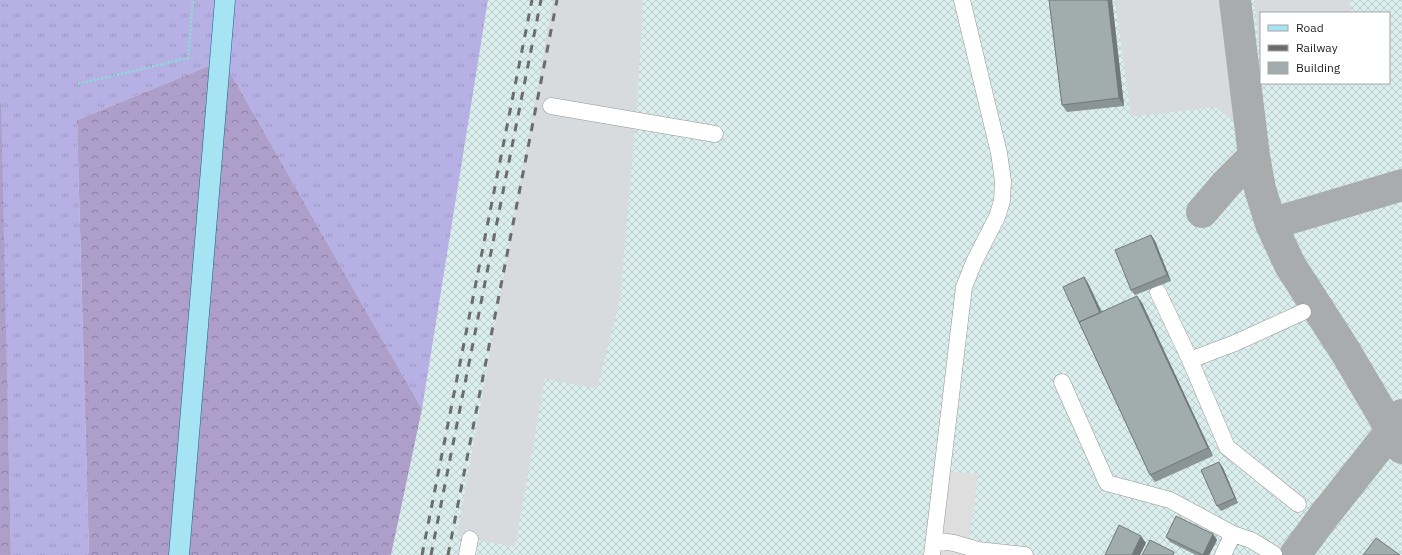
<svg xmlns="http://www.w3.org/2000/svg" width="1402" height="555" viewBox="0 0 1402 555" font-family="'IBM Plex Sans',sans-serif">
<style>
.military{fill:url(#military-cross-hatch);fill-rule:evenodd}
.airport{fill:#d7dbdd}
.grass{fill:url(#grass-tufts)}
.forest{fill:url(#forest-crowns)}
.parking{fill:#dedede}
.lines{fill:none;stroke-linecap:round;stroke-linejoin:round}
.taxiway{stroke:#a8acad;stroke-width:32}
.minor-casing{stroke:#959595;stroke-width:17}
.major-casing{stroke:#0e658b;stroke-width:21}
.path{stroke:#78edce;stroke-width:2;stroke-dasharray:2 2;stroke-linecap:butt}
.minor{stroke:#fff;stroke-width:16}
.major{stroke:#a6e4f3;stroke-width:20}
.rail{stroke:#6c6c6c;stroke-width:3;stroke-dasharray:8 8;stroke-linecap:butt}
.wall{fill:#8a9495}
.shaded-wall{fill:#717879}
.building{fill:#a1acad;stroke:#717879}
</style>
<defs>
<pattern id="military-cross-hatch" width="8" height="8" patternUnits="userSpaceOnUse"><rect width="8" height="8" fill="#daefed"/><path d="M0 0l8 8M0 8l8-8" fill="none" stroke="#bbcccb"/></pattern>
<pattern id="grass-tufts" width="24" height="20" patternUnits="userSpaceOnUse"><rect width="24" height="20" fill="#b7b0e4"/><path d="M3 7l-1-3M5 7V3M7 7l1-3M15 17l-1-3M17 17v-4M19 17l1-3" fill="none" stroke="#9d97c3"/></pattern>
<pattern id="forest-crowns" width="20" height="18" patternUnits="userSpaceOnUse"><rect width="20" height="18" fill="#ad9eca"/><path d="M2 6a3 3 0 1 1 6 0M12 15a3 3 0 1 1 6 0" fill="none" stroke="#8c80a3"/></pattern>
</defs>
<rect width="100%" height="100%" fill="#e5ecee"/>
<!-- military -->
<path class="military" d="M 488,0 L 1402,0 L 1402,555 L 391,555 L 422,409 ZM 1261,13 L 1389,13 L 1389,83 L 1261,83 Z"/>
<!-- airport -->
<path class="airport" d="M 553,0 L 643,0 L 637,106 L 620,299 L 597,389 L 545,379 L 515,547 L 457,536 Z
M 1115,0 L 1220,0 L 1236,123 L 1215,107 L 1131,117 Z
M 1254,0 L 1350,0 L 1351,13 L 1261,13 L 1261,58 Z"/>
<!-- grass -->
<path class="grass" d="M 0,0 L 488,0 L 422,409 L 223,60 L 77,120 L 89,555 L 11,555 L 0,102 Z"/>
<!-- forest -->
<path class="forest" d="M 223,60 L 422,409 L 391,555 L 89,555 L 77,120 Z
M 0,102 L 1,104 L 11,555 L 0,555 Z"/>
<!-- parking -->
<path class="parking" d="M 950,471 L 978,475 L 967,555 L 938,555 Z"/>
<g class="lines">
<!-- taxiway -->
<path class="taxiway" d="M 1235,0 L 1254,156 L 1260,189 L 1271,224 L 1290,265 L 1347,354 L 1402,448
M 1202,212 L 1227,183 L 1254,156
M 1271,224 L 1402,185
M 1295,555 L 1323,517 L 1391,431 L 1402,415"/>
<!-- minor casing -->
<g class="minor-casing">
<path id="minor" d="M 551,106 L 715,134
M 1158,292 L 1190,360 L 1227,447 L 1298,504
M 1190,360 L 1235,343 L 1303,312
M 1062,382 L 1107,483 L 1170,500 L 1233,534 L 1251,540 L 1274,554
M 934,540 L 954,543 L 978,550 L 1025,555
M 467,555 L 470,539
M 932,555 L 964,287 L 974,262 L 997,217 L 1002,201 L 1003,181 L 999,153 L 962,0
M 1223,555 L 1233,534"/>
</g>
<!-- major casing -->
<g class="major-casing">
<path id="major" d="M 179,555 L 225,0"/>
</g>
<!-- path -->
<path class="path" d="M 78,84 L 188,58 L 193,0"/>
<!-- minor -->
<use href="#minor" class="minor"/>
<!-- major -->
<use href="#major" class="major"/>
<!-- rail -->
<path class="rail" d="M 422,555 L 532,0
M 431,555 L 541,0
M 448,555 L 557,0"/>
</g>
<!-- wall -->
<path class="wall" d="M 1049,0 L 1112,0 L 1124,106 L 1067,112 L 1062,105 Z
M 1151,235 L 1155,241 L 1171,281 L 1135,295 L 1131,290 Z
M 1084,277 L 1088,283 L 1102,312 L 1142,303 L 1213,456 L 1155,482 L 1150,475 L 1079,322 Z
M 1219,462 L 1223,468 L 1238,503 L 1221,511 L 1217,506 Z
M 1213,534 L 1217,540 L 1209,555 L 1196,555 L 1170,542 L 1166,537 Z"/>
<!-- shaded-wall -->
<path class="shaded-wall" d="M 1108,0 L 1112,0 L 1124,106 L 1119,98 Z
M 1151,235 L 1155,241 L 1171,281 L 1167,275 Z
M 1084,277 L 1088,283 L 1105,320 L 1101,314 Z
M 1137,296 L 1142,303 L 1213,456 L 1208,448 Z
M 1219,462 L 1223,468 L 1238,503 L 1235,498 Z
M 1213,534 L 1217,540 L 1209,555 L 1203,555 Z
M 1141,536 L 1146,543 L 1140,555 L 1132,555 Z"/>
<!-- building -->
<path class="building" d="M 1049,0 L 1108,0 L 1119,98 L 1062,105 Z
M 1151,235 L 1167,275 L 1131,290 L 1115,250 Z
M 1084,277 L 1100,313 L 1079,322 L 1063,287 Z
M 1137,296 L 1208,448 L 1150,475 L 1079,322 Z
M 1219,462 L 1235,498 L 1217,506 L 1201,470 Z
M 1176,516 L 1213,534 L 1203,555 L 1166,537 Z
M 1119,525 L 1141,536 L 1132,555 L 1105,555 Z
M 1376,538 L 1400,555 L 1363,555 Z
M 1150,540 L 1174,552 L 1173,555 L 1142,555 Z"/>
<!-- legend -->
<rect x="1260" y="12" width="130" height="72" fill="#ffffff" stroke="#a5a5a5"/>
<rect x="1268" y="25" width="20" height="6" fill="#a6e4f3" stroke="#a5a5a5"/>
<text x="1296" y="32" font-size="12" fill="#1e1e1e">Road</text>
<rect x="1268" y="45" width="20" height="6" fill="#6c6c6c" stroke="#a5a5a5"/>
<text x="1296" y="52" font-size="12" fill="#1e1e1e">Railway</text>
<rect x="1268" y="62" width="20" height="12" fill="#a1acad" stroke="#a5a5a5"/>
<text x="1296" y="72" font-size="12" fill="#1e1e1e">Building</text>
</svg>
